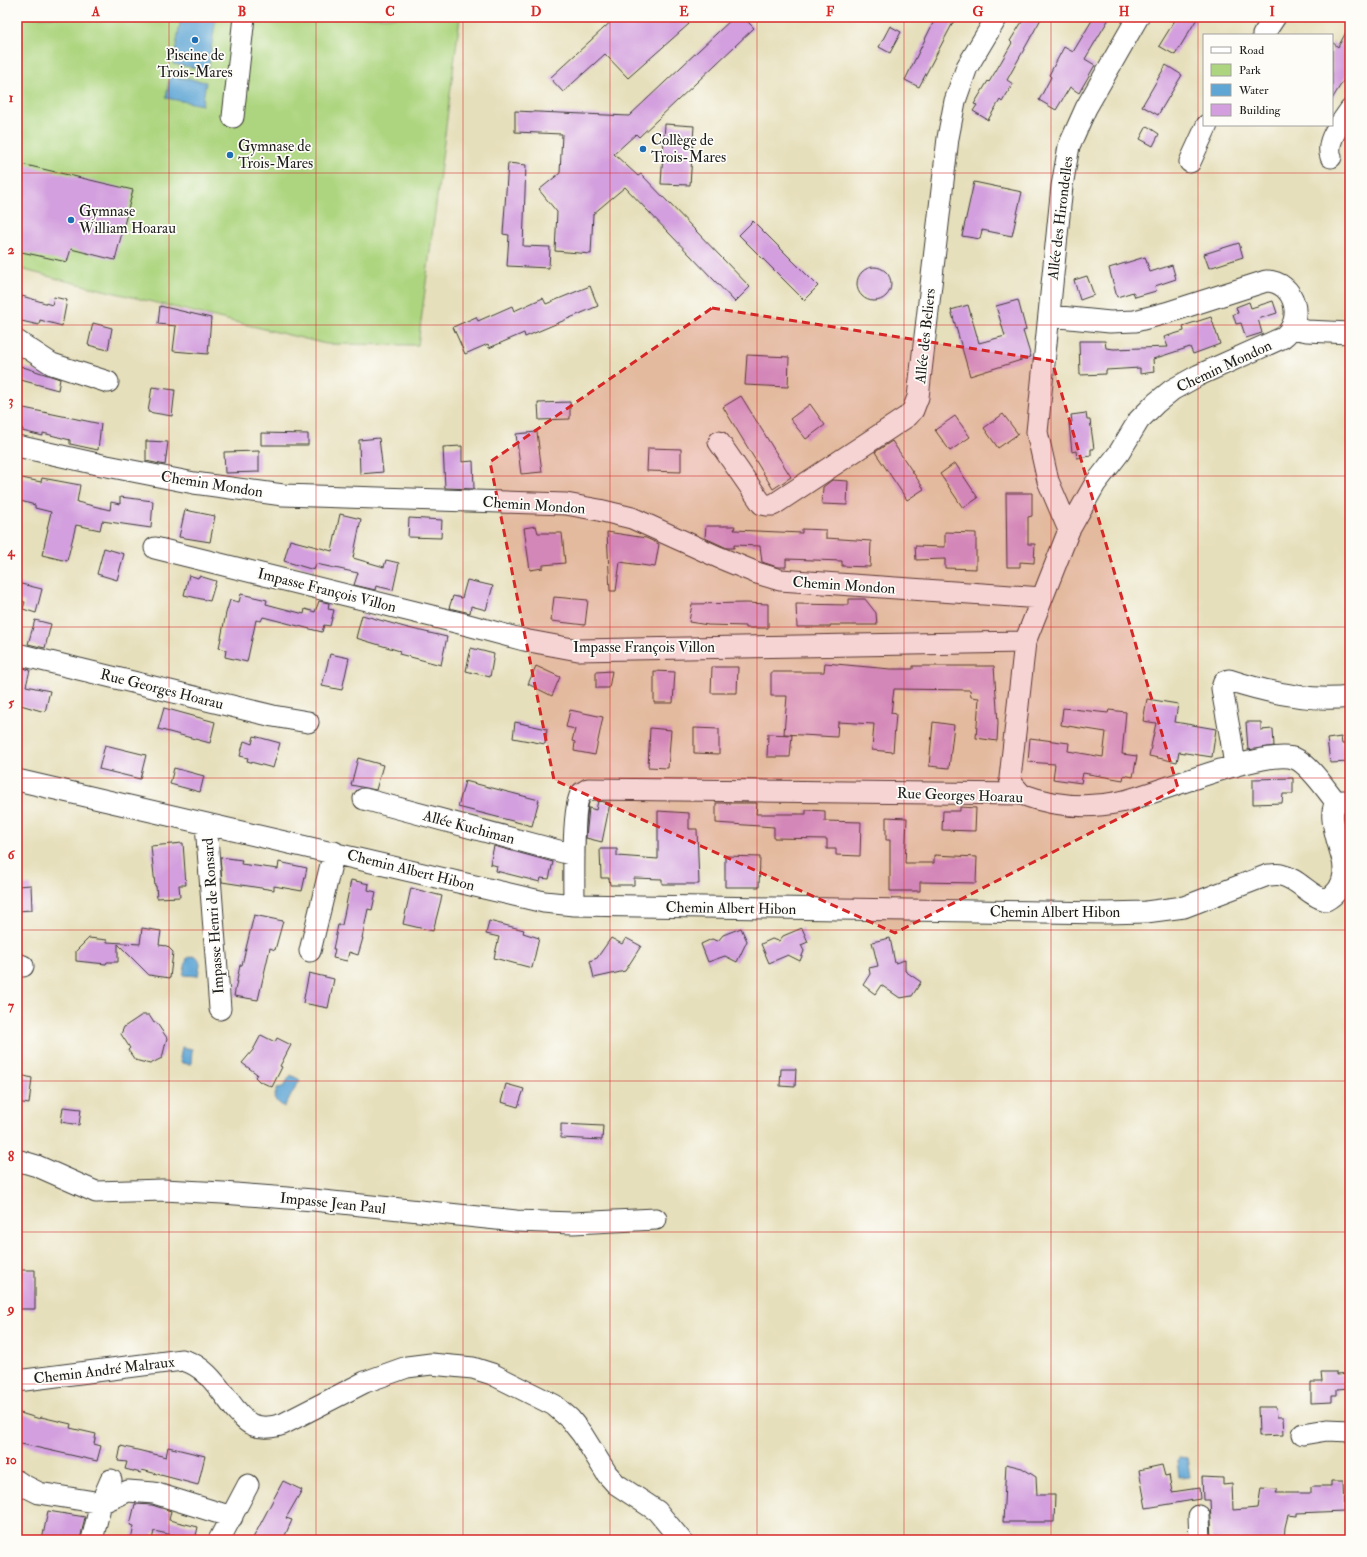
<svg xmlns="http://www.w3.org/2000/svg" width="1367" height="1557" viewBox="0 0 1367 1557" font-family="'IM FELL Double Pica',serif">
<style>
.green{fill:#add57f;stroke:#64784e}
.water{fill:#5fa6d5;stroke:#3e6178}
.building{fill:#d39fde}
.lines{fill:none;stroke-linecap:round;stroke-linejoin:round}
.minor-casing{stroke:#3a3934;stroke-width:23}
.minor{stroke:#fff;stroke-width:21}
.marked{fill:#d62828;fill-opacity:0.2;stroke:#d62828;stroke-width:3;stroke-dasharray:8 5;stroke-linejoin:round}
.grid{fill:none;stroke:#d62828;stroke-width:1;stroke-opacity:0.55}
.poi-dot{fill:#1f6fb2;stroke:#fdfcf7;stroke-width:1.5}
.labels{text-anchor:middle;stroke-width:3.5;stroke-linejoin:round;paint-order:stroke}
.poi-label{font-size:15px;fill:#1c1c1c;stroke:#fdfcf7;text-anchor:start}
.street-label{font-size:15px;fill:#1c1c1c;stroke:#fdfcf7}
.neatline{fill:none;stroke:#d62828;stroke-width:1.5}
.grid-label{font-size:13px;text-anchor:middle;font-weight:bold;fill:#d62828}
</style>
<rect width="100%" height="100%" fill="#fdfcf7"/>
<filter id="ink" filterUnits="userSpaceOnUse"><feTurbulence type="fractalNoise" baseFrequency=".025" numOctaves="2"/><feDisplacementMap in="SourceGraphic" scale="8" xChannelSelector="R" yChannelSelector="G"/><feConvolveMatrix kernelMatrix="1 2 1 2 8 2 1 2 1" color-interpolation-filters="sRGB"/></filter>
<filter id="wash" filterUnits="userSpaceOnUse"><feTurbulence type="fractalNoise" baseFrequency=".012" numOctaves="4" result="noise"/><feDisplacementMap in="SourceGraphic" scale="16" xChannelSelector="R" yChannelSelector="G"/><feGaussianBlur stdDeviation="0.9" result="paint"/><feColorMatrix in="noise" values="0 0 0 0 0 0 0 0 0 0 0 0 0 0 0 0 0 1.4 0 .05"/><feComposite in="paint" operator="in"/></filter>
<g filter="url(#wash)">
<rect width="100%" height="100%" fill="#e6dfbb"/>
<!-- green -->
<path class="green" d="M 17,17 L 460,17 L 418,345 L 326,344 L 66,281 L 17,268 Z"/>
<!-- water -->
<path class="water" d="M 181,17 L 216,17 L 208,70 L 173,64 Z
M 170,76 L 206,82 L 202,105 L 166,98 Z
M 192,956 L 198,958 L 200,964 L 198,976 L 183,975 L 187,958 Z
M 182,1047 L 192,1049 L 191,1064 L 182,1063 L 180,1058 Z
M 291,1075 L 300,1080 L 284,1107 L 274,1099 L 277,1088 L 283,1087 Z
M 1181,1457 L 1187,1458 L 1190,1477 L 1179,1478 L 1177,1460 Z"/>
<g id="blocks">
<!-- building -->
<path class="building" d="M 616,17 L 683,17 L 689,24 L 628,78 L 605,54 L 563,92 L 550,78 Z
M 734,17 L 743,17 L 754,28 L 639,137 L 636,134 L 614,154 L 638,176 L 641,174 L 750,287 L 735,302 L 625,187 L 593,214 L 591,254 L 555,251 L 557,212 L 539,190 L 560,173 L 562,134 L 515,132 L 515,111 L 629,116 Z
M 936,17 L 956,17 L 919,87 L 905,80 Z
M 1025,17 L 1042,17 L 1007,80 L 1013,84 L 1002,102 L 1000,100 L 988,120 L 973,111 L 977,105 L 974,104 L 988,81 L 989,82 L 997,69 L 1012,43 L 1010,41 Z
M 1094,17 L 1110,17 L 1085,59 L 1095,65 L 1079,93 L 1070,87 L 1056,110 L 1039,100 L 1051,77 L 1049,75 L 1064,47 L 1073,52 Z
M 1177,17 L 1198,17 L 1175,55 L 1159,46 Z
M 1350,25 L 1350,70 L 1332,99 L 1332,42 L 1338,47 Z
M 890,26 L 901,32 L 890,53 L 879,47 Z
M 1166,65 L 1182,75 L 1158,115 L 1142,106 Z
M 665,124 L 694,126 L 690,185 L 661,184 Z
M 1147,126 L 1159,134 L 1153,146 L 1140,139 Z
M 17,163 L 133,190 L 115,260 L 71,249 L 67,262 L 17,251 Z
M 508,163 L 526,165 L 523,246 L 550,247 L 549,268 L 507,266 L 509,235 L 503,234 Z
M 974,182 L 1022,192 L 1012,236 L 982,230 L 980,239 L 962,236 Z
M 753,221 L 818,286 L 804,300 L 739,235 Z
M 1239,243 L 1243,257 L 1209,268 L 1204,254 Z
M 1145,257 L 1150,272 L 1172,265 L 1176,279 L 1155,286 L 1156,291 L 1135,297 L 1133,292 L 1117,297 L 1109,268 Z
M857 284a17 17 0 1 1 34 0a17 17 0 1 1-34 0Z
M 1087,276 L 1094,295 L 1080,300 L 1074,280 Z
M 590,286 L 598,306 L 525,337 L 524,333 L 489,348 L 488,344 L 465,354 L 453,327 L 476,317 L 478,321 L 512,306 L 514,311 L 543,298 L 546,304 Z
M 22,296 L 52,305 L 54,297 L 67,300 L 62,326 L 40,320 L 39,325 L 17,320 L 17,313 Z
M 1018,300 L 1026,330 L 1023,331 L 1031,357 L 970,376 L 951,310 L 968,305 L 979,343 L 1005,336 L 996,306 Z
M 1273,301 L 1277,313 L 1258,319 L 1262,333 L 1246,338 L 1241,323 L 1236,324 L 1233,314 L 1238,313 L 1236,307 L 1249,302 L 1251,308 Z
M 160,306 L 211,318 L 208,354 L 173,351 L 176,326 L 158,324 Z
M 1211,317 L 1220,344 L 1193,354 L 1190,347 L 1153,359 L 1154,372 L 1140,374 L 1140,368 L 1106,370 L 1106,374 L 1080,375 L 1079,341 L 1105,341 L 1106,348 L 1114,349 L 1168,347 L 1164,337 L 1184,331 L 1183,326 Z
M 93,323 L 112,328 L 108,350 L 88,345 Z
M 747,355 L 789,357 L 788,387 L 745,385 Z
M 17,365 L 60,379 L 58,390 L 17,379 Z
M 152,387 L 175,390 L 172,416 L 148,412 Z
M 741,396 L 791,477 L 773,489 L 723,407 Z
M 570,402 L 570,419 L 539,420 L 538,403 Z
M 810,404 L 825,425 L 806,439 L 790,419 Z
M 19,407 L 101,424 L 98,450 L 70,444 L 70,440 L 43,433 L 43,436 L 22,431 L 23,429 L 17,427 Z
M 1086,413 L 1087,420 L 1090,420 L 1094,449 L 1091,449 L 1091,456 L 1077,458 L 1076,451 L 1072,452 L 1069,423 L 1072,422 L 1071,415 Z
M 1003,414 L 1018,434 L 998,448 L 984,428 Z
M 955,416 L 970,437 L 950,451 L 935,430 Z
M 537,432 L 542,472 L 521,474 L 516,434 Z
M 261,433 L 308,434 L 308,445 L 261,445 Z
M 379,438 L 383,472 L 360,474 L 359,440 Z
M 146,441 L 168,442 L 165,465 L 146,461 Z
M 892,441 L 924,489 L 907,500 L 875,452 Z
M 462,446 L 462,462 L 473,461 L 474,489 L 445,488 L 443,447 Z
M 648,448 L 681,449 L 681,472 L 647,471 Z
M 259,451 L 259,472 L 225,473 L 224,452 Z
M 955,463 L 978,498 L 963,508 L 940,474 Z
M 17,477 L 41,482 L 42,478 L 80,485 L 77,502 L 110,510 L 111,502 L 120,504 L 120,497 L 153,501 L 151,528 L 102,521 L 100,530 L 76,525 L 67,561 L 42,555 L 48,529 L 47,529 L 51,512 L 35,508 L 35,505 L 17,500 Z
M 832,480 L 848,481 L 847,505 L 822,504 L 823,487 Z
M 1006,493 L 1032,493 L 1032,516 L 1028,517 L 1028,544 L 1035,544 L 1034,563 L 1020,562 L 1020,567 L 1007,567 Z
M 185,510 L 215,516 L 210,542 L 179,537 Z
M 340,514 L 361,519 L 353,558 L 384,567 L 386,560 L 399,563 L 393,590 L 376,586 L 375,590 L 354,585 L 358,573 L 316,564 L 314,570 L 284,561 L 290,540 L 332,551 Z
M 409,518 L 442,520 L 441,538 L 408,537 Z
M 536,526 L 538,533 L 562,533 L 565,563 L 543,565 L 543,568 L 530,570 L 524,528 Z
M 706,526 L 735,526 L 734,530 L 802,533 L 802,529 L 826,530 L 826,538 L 871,541 L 870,567 L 842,566 L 842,561 L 786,559 L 786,567 L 777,567 L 762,562 L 760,546 L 734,545 L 734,548 L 727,548 L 705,538 Z
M 607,532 L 646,538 L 659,544 L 655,567 L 620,562 L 616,591 L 610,591 Z
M 945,532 L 976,533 L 976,569 L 945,568 L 945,559 L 916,560 L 915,546 L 945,547 Z
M 104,548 L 124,554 L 117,580 L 97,574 Z
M 189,575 L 198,578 L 199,576 L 216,581 L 210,601 L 184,595 Z
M 467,580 L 493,586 L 486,610 L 471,606 L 470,613 L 449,608 L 453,596 L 462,598 Z
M 17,583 L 42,589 L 36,613 L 23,609 L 25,602 L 17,600 Z
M 241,594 L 267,600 L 266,604 L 304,614 L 305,609 L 315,612 L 319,601 L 329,603 L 328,609 L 334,610 L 330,626 L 324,625 L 322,632 L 263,617 L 261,621 L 256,620 L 247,662 L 225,657 L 226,650 L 219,648 L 226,613 L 230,600 L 239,602 Z
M 554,597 L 588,600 L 585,625 L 551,621 Z
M 849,599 L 865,599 L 876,613 L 877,625 L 830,625 L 830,627 L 797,627 L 796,604 L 849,605 Z
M 746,603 L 768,604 L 768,628 L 746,628 L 746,626 L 708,625 L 689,622 L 692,604 Z
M 362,615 L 408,628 L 447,637 L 441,665 L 399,654 L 400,651 L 356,638 Z
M 35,620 L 51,624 L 45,648 L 28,644 Z
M 471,648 L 494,654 L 490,677 L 466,671 Z
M 330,654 L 349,658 L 342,690 L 322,686 Z
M 825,663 L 890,669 L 913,669 L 913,666 L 994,666 L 998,723 L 997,741 L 976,738 L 979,698 L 971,697 L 970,690 L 894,689 L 891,713 L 896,714 L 893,752 L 872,750 L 874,724 L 838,722 L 837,737 L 784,734 L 787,696 L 771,696 L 771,672 L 824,672 Z
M 17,666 L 30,670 L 26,686 L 50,691 L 45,712 L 17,704 Z
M 536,666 L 560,677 L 552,696 L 528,684 Z
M 712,667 L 738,667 L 737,693 L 711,693 Z
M 612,671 L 609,688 L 596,688 L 596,672 Z
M 654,671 L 675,672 L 673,703 L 654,703 Z
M 1147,699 L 1178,704 L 1175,722 L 1216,729 L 1212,757 L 1179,752 L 1177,762 L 1149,756 L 1156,723 L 1143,721 Z
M 164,708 L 215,722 L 210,743 L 158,729 Z
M 1063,708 L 1108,713 L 1109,710 L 1126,712 L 1122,754 L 1137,756 L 1133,777 L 1124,775 L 1123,780 L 1083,773 L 1081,783 L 1053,779 L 1055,764 L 1028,762 L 1030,738 L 1069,743 L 1068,751 L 1103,757 L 1106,732 L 1061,725 Z
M 570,710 L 603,717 L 595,755 L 574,751 L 575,742 L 572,741 L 575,729 L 566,727 Z
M 515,722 L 547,729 L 545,744 L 513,738 Z
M 933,722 L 954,725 L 949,768 L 929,766 Z
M 1246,722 L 1261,722 L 1261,730 L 1273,729 L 1274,746 L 1248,750 Z
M 650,728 L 671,730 L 668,768 L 648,767 Z
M 694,728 L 719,729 L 719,754 L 694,753 Z
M 768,734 L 792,735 L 790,757 L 767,757 Z
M 254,736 L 280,743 L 273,768 L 247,761 L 248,758 L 240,756 L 244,741 L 252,744 Z
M 1341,737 L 1342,744 L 1350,744 L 1350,762 L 1330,763 L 1327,739 Z
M 105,745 L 146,755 L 140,779 L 99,769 Z
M 358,758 L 383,765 L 376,790 L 351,785 Z
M 174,768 L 204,776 L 200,792 L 170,784 Z
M 1293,778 L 1293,794 L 1283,794 L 1282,803 L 1253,804 L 1253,779 Z
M 465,781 L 539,800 L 532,826 L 458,807 Z
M 598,801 L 610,803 L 602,842 L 586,838 L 589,808 L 596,810 Z
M 716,803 L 757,803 L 756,814 L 806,814 L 806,810 L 825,811 L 825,821 L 861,822 L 860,856 L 836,855 L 836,849 L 827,849 L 827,839 L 774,838 L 774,827 L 716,823 Z
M 960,807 L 976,808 L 975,831 L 942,830 L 943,811 L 960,811 Z
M 658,811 L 689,813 L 689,829 L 697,829 L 699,884 L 662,884 L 662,879 L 634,878 L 634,885 L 610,885 L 609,878 L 601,878 L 600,849 L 617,849 L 617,856 L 658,859 Z
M 886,817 L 907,818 L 905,863 L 934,863 L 934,855 L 977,857 L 976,883 L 920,882 L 920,891 L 890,891 L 890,840 L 886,840 Z
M 183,843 L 186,885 L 179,885 L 180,897 L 157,898 L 156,886 L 155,886 L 151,846 Z
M 494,846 L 553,862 L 549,879 L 541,878 L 540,882 L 496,871 L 497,866 L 490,864 Z
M 725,856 L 760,857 L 759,887 L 725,887 Z
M 220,857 L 242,860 L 241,864 L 278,869 L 279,862 L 307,868 L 302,891 L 274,886 L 274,890 L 222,882 Z
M 351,880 L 369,884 L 368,890 L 376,892 L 372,910 L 368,909 L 362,938 L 363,938 L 358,955 L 349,952 L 347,961 L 333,958 L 335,949 L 333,949 L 338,925 L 342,925 Z
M 31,885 L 32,910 L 17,911 L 17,886 Z
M 411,888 L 442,896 L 433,931 L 403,924 Z
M 254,915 L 283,921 L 275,950 L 270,948 L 258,1000 L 234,996 L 240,965 L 242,965 Z
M 489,921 L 524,930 L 523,933 L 539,938 L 532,968 L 494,958 L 499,937 L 486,934 Z
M 142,928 L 161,931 L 159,945 L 167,946 L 173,952 L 170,978 L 149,975 L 118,944 L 118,962 L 107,962 L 106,964 L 76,961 L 76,951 L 89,938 L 107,940 L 107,942 L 140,944 Z
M 741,928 L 747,941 L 737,962 L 725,956 L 708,962 L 701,944 L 712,939 L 718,941 L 723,935 Z
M 802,928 L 808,942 L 801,945 L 804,951 L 800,961 L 788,955 L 769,963 L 761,944 L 772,939 L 779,941 L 783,936 Z
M 611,938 L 622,944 L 626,938 L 641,946 L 625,971 L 594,978 L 590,961 L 597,958 Z
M 890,938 L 895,963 L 905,960 L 905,971 L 921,982 L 912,996 L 900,998 L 881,985 L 875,994 L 863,985 L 870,974 L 869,968 L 878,966 L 872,942 Z
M 309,973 L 334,979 L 328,1008 L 303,1003 Z
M 142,1015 L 149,1015 L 154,1023 L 156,1022 L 167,1038 L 162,1058 L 150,1064 L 135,1060 L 128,1050 L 130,1048 L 121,1034 L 124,1027 Z
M 261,1035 L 275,1042 L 277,1038 L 291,1045 L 280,1066 L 282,1067 L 272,1087 L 259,1081 L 255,1077 L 257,1074 L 242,1063 L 253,1050 Z
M 781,1069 L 796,1069 L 795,1087 L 780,1086 Z
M 17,1074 L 32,1078 L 29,1104 L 17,1102 Z
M 506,1084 L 524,1089 L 518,1107 L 501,1102 Z
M 63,1107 L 81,1109 L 79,1125 L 61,1122 Z
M 561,1124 L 603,1126 L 602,1140 L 561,1138 Z
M 17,1270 L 35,1270 L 35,1309 L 17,1309 Z
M 1321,1372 L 1336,1372 L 1336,1375 L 1350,1374 L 1350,1388 L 1337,1389 L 1337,1395 L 1332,1395 L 1332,1402 L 1311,1403 L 1311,1382 L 1322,1382 Z
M 1258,1407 L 1276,1407 L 1277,1417 L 1283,1417 L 1284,1435 L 1259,1436 Z
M 17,1412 L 40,1419 L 41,1417 L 71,1424 L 70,1428 L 96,1434 L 94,1444 L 101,1446 L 97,1461 L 17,1443 Z
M 121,1446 L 166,1457 L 168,1447 L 205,1456 L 198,1485 L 142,1470 L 141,1473 L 125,1469 L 127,1462 L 118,1461 Z
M 1006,1464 L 1022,1468 L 1036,1477 L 1037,1495 L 1055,1495 L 1054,1522 L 1003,1522 Z
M 1162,1465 L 1165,1476 L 1169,1475 L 1172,1492 L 1199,1488 L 1200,1499 L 1146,1508 L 1139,1470 Z
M 1202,1477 L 1223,1478 L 1223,1485 L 1232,1484 L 1233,1510 L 1258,1508 L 1261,1488 L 1278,1489 L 1276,1493 L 1311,1493 L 1311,1486 L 1331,1486 L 1331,1481 L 1343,1481 L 1344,1511 L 1297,1513 L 1297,1516 L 1288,1515 L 1285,1527 L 1284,1540 L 1212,1540 L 1210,1500 L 1203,1500 Z
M 283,1481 L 302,1490 L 286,1518 L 292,1520 L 283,1540 L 252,1540 Z
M 135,1504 L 152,1505 L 171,1511 L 169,1520 L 198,1527 L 195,1540 L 154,1531 L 152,1540 L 131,1540 L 134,1526 L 130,1525 Z
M 48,1511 L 85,1517 L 80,1540 L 42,1540 Z"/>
</g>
</g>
<g filter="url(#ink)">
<use href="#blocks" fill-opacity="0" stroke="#3a3934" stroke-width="1"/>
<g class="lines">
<!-- minor casing -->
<g class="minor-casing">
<path id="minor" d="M 1263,35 L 1275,17
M 233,117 L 244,17
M 1331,157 C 1325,140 1341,124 1350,110
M 1190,162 L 1207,125
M 1293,328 L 1307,331 L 1350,333
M 17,341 L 52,364 L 108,382
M 719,442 L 762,504 L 767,505 L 773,505 L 908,416 L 913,410 L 918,397 L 948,138 L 955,101 L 967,67 L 997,17
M 17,446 L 102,465 L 194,483 L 283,495 L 566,504 L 599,510 L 632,518 L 718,557 L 757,573 L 780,580 L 1042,598
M 1069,530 L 1048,481 L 1037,432 L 1062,186 L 1069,146 L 1086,108 L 1138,17
M 155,548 L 468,625 L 524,640 L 578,650 L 1025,642
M 17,654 L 273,716 L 308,722
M 1235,766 L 1231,739 L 1223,695 L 1222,688 L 1224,682 L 1229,680 C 1266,692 1310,702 1350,697
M 17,780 C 193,821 369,860 544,902 L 574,905 L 1106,913 L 1146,912 L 1184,907 L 1268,875 C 1273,875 1277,874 1281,875 C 1299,879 1309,896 1326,900 C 1336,895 1343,885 1344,873 C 1344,869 1344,865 1343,861 C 1341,848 1317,793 1350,802
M 1021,794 L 1013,785 L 1010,778 L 1025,642 L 1069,530 L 1095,484 L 1119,453 L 1139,420 L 1156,403 L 1172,390 L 1199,375 L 1282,338 C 1306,321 1295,281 1266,281 L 1166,313 L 1135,321 L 1110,322 L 1050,316
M 364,799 L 574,855
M 206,824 L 220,1009
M 574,905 C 574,888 572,804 581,794 C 582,792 586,791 588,789 L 1021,794 C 1053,806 1087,809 1120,802 C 1155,795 1268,746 1296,759 C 1311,766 1326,790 1337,803
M 310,951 L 334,852
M 17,964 L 23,966
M 17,1160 L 37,1166 L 96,1192 L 163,1190 L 223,1193 L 313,1200 L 516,1221 L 573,1223 L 656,1219
M 17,1381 L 182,1360 C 206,1365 220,1390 235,1409 C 240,1414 246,1423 253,1425 C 263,1429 274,1427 283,1424 L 365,1382 L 407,1367 L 431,1364 L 473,1368 L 492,1374 L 554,1405 L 570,1419 L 582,1434 L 607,1474 L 616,1484 L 657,1511 L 681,1540
M 1303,1434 L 1327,1430 L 1350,1431
M 17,1481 L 23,1485 L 39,1493 L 101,1503 L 128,1491 L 154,1493 L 232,1517
M 1199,1516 L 1200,1540
M 92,1540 L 101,1503 L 111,1480
M 219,1540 L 248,1485"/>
</g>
<!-- minor -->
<use href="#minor" class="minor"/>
</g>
</g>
<!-- marked area -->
<path class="marked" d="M 712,308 L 1052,361 L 1178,788 L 895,933 L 554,780 L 490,462 Z"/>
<!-- grid -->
<path class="grid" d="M 169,17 L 169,1540M 316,17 L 316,1540M 463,17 L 463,1540M 610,17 L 610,1540M 757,17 L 757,1540M 904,17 L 904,1540M 1051,17 L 1051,1540M 1198,17 L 1198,1540M 17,173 L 1350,173M 17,325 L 1350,325M 17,476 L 1350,476M 17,627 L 1350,627M 17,778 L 1350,778M 17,930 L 1350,930M 17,1081 L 1350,1081M 17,1232 L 1350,1232M 17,1384 L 1350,1384"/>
<!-- markers -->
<g class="poi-dot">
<circle cx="195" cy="40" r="4"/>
<circle cx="643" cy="149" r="4"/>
<circle cx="230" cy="155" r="4"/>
<circle cx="71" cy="220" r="4"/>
</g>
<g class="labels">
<!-- poi labels -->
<g class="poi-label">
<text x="195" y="60" text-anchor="middle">Piscine de<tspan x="195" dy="17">Trois-Mares</tspan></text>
<text x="651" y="145">Collège de<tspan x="651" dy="17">Trois-Mares</tspan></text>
<text x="238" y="151">Gymnase de<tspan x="238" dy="17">Trois-Mares</tspan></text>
<text x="79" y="216">Gymnase<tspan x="79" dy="17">William Hoarau</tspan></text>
</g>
<!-- street labels -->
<g class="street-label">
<text transform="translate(1060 218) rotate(-83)" y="5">Allée des Hirondelles</text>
<text transform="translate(925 336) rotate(-84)" y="5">Allée des Beliers</text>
<text transform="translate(1224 366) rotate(-25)" y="5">Chemin Mondon</text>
<text transform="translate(212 484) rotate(9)" y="5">Chemin Mondon</text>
<text transform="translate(534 505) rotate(4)" y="5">Chemin Mondon</text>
<text transform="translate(844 585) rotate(4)" y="5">Chemin Mondon</text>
<text transform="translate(327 590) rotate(14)" y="5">Impasse François Villon</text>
<text x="644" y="652">Impasse François Villon</text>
<text transform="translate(162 689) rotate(14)" y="5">Rue Georges Hoarau</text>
<text transform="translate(960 795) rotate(2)" y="5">Rue Georges Hoarau</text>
<text transform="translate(469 827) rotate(15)" y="5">Allée Kuchiman</text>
<text transform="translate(411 870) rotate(14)" y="5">Chemin Albert Hibon</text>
<text transform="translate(731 908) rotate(1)" y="5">Chemin Albert Hibon</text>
<text x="1055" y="917">Chemin Albert Hibon</text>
<text transform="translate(213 916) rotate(-94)" y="5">Impasse Henri de Ronsard</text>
<text transform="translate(333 1203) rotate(6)" y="5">Impasse Jean Paul</text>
<text transform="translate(104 1370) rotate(-7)" y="5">Chemin André Malraux</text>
</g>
</g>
<!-- margin -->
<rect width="1367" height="1557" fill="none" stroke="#fdfcf7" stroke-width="44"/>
<!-- legend -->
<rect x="1203" y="34" width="130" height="92" fill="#fdfcf7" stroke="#a3a29f"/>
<rect x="1211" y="47" width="20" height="6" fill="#ffffff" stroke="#a3a29f"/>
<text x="1239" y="54" font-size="12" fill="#1c1c1c">Road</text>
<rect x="1211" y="64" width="20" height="12" fill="#add57f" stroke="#a3a29f"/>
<text x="1239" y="74" font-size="12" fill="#1c1c1c">Park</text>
<rect x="1211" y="84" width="20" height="12" fill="#5fa6d5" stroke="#a3a29f"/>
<text x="1239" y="94" font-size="12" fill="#1c1c1c">Water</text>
<rect x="1211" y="104" width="20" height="12" fill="#d39fde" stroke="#a3a29f"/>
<text x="1239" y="114" font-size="12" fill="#1c1c1c">Building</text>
<rect x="22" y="22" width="1323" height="1513" class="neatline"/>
<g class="grid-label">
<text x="96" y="16">A</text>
<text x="242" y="16">B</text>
<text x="390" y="16">C</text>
<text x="536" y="16">D</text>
<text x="684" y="16">E</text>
<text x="830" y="16">F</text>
<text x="978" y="16">G</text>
<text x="1124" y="16">H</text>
<text x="1272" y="16">I</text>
<text x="11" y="102">1</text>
<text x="11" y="254">2</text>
<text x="11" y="405">3</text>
<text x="11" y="556">4</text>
<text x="11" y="707">5</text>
<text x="11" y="859">6</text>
<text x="11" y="1010">7</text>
<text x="11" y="1161">8</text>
<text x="11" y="1313">9</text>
<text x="11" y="1464">10</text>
</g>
</svg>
